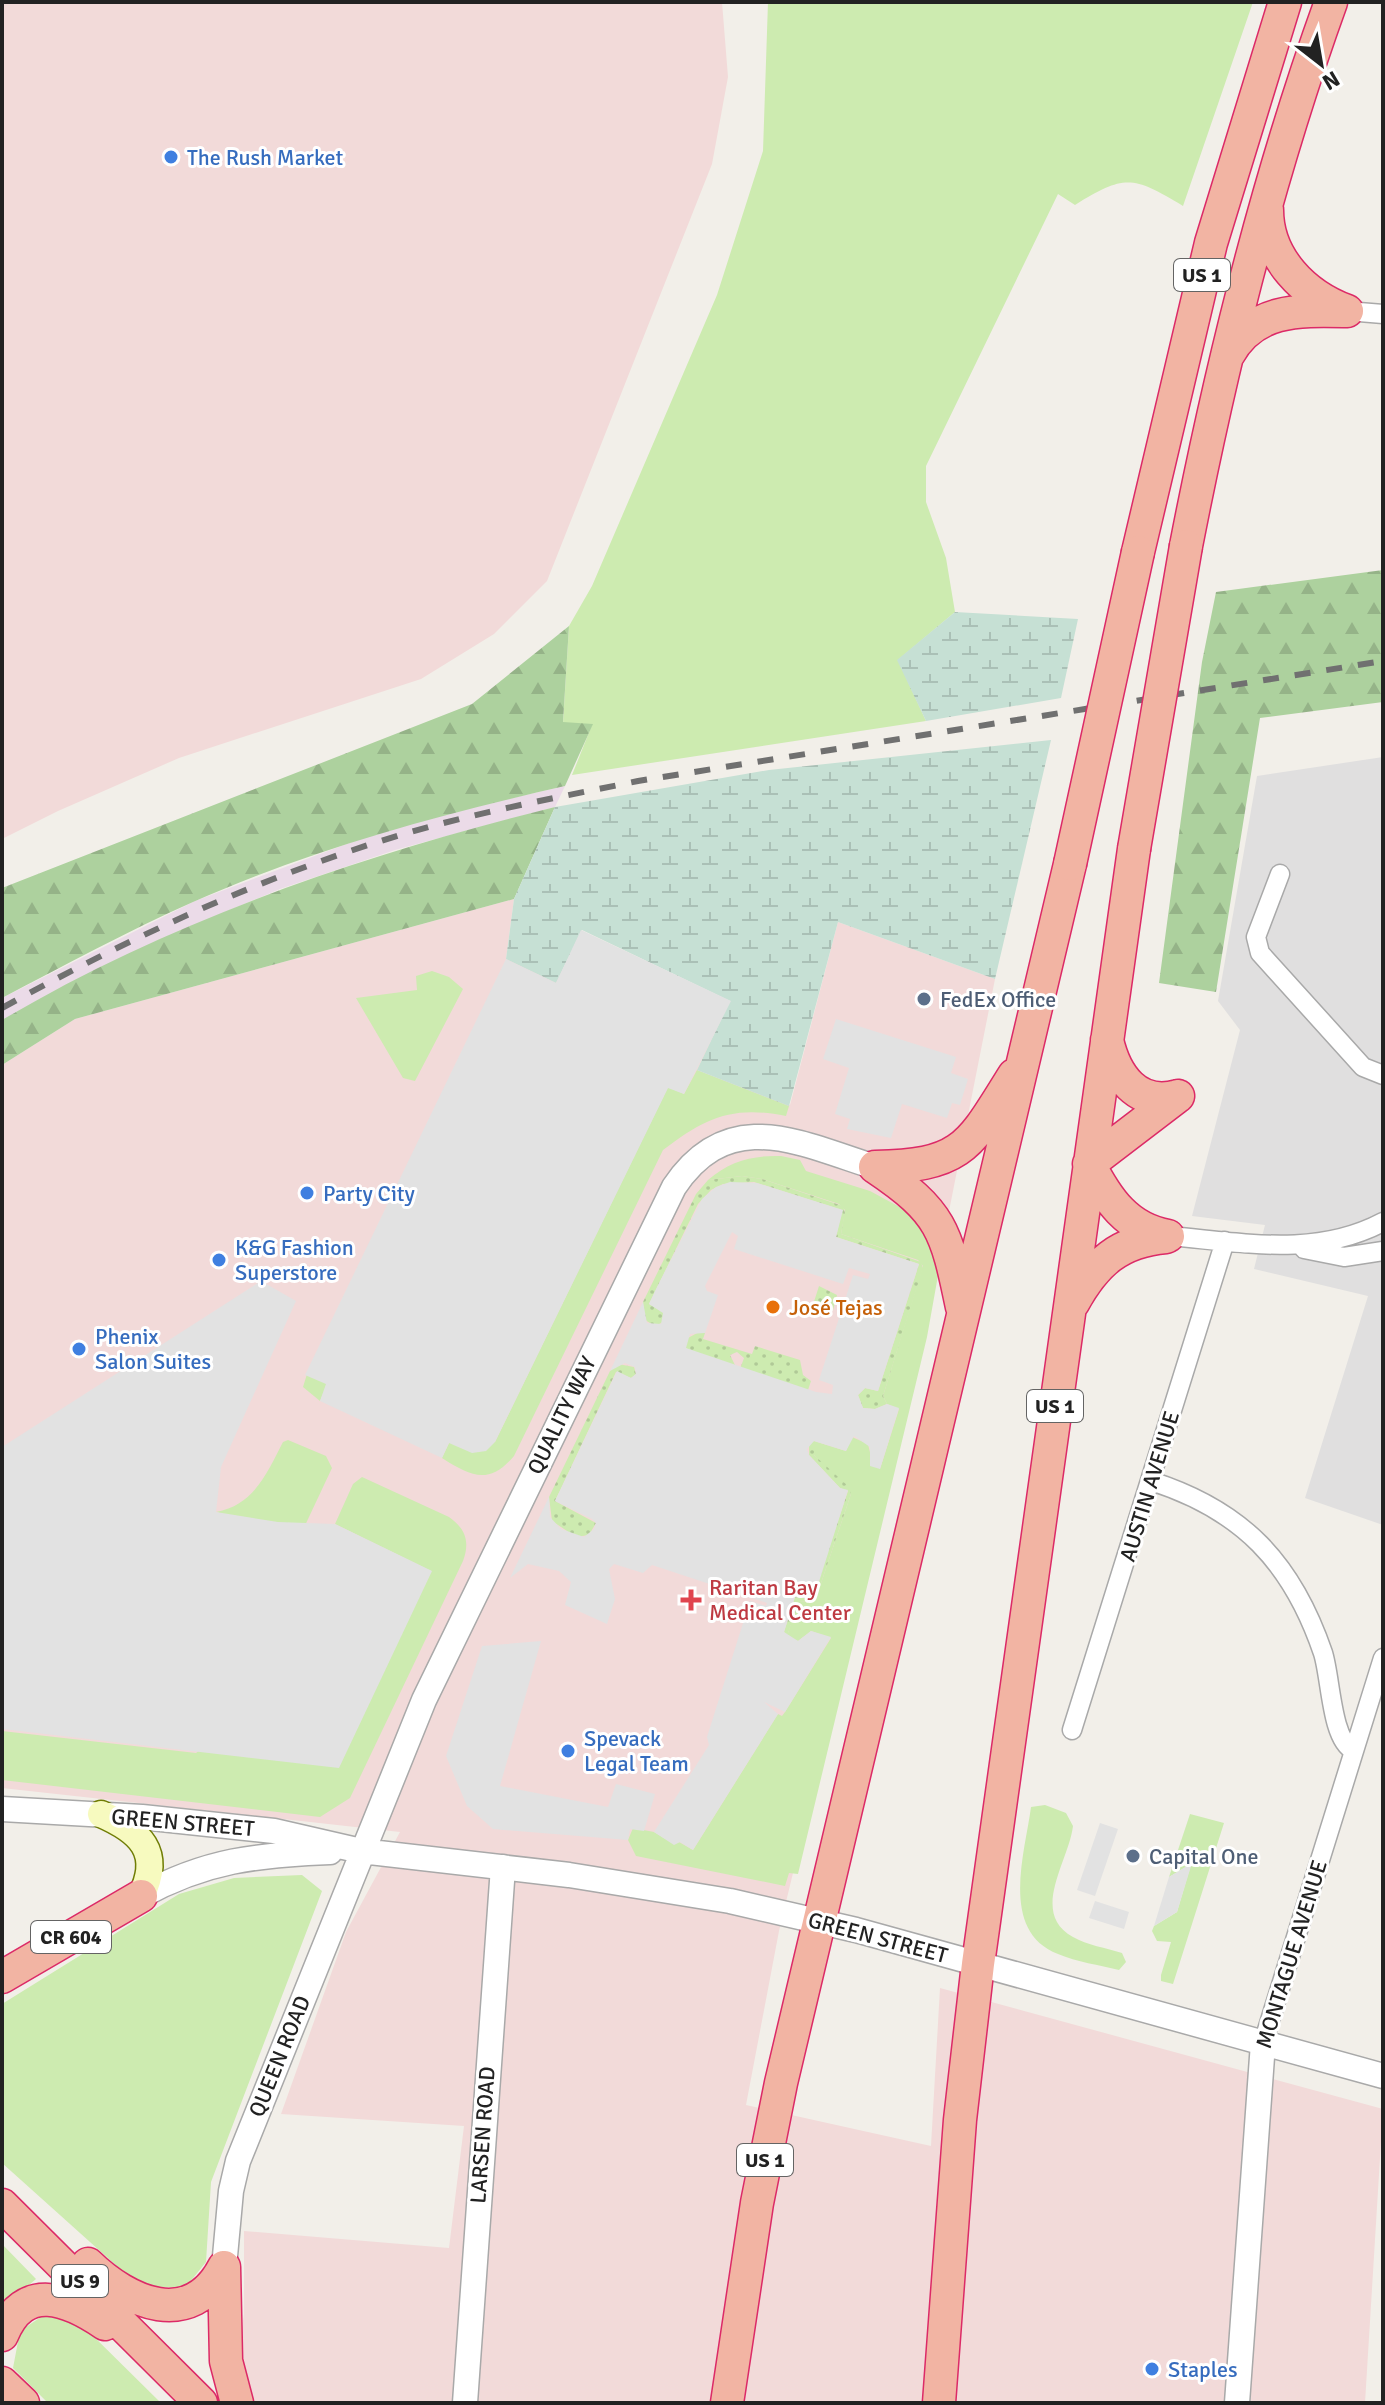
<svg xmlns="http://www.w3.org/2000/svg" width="1385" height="2405" viewBox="0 0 1385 2405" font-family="Signika,sans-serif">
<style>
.residential{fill:#e0dfdf}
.commercial{fill:#f2dad9}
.industrial{fill:#ebdbe8}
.grass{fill:#cdebb0}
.forest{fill:url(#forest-firs)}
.wetland{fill:url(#wetland-marsh)}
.garden{fill:url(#garden-dots)}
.parking{fill:#e2e2e2;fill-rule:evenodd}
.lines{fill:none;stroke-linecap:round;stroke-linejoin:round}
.minor-casing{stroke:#a9a9a9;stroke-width:21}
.tertiary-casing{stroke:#a9a9a9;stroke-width:27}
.secondary-casing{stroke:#707d05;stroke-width:29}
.trunk-casing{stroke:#dc2a67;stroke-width:35}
.minor{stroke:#fff;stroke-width:18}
.tertiary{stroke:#fff;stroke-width:24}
.secondary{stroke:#f7fabf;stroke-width:26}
.trunk{stroke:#f2b4a3;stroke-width:32}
.rail{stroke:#707070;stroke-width:6;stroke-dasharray:16 16;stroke-linecap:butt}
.trunk-bridge-casing{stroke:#dc2a67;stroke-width:35;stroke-linecap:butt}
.trunk-bridge{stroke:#f2b4a3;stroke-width:32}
.shop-dot{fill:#3f7fe0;stroke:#fff;stroke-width:3}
.service-dot{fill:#5c6f8a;stroke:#fff;stroke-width:3}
.food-dot{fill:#e8710a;stroke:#fff;stroke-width:3}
.health-dot{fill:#e0444e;stroke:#fff;stroke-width:3}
.labels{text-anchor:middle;stroke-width:6;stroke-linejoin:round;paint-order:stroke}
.shield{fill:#fff;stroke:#646464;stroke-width:2}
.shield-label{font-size:20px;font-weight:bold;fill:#222}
.shop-label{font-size:22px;fill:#366cbe;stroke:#fff;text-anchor:start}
.service-label{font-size:22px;fill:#4e5e75;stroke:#fff;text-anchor:start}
.food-label{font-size:22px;fill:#c56008;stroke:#fff;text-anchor:start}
.street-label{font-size:22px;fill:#222;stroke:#fff}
.health-label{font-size:22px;fill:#be3a42;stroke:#fff;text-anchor:start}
</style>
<defs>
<pattern id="forest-firs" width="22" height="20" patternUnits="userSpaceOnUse" patternTransform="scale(2)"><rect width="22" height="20" fill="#add19e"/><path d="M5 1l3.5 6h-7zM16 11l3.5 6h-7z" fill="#95b388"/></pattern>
<pattern id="wetland-marsh" width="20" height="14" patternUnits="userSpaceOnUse" patternTransform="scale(2)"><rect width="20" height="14" fill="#c6e0d4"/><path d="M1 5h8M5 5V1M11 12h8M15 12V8" fill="none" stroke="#aac0b6"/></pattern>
<pattern id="garden-dots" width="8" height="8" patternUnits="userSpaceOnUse" patternTransform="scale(2)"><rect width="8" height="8" fill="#cdebb0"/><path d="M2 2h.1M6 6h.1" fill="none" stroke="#b0c997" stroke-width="1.8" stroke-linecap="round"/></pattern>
</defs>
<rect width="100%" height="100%" fill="#f2efe9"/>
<!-- residential -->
<path class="residential" d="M 1383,757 L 1383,1525 L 1305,1498 L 1368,1296 L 1254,1269 L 1265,1225 L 1192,1216 L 1240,1030 L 1218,1001 L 1257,776 Z"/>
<!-- commercial -->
<path class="commercial" d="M 2,2 L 722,2 L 728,77 L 712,164 L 547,581 L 494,634 L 421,679 L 179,758 L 58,811 L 2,839 Z
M 514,899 L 506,959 L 731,1001 L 697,1070 L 790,1105 L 838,922 L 995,979 L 933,1292 L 779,1931 L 746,2105 L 931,2146 L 940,1988 L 1383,2109 L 1365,2403 L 249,2403 L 238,2356 L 244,2314 L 244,2231 L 449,2248 L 464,2126 L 281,2114 L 346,1932 L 400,1832 L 2,1788 L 2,1065 L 75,1019 Z"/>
<!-- industrial -->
<path class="industrial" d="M 565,786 L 555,807 L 395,850 L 280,889 L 154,942 L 2,1020 L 2,998 L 195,901 L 368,836 L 442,814 Z"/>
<!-- grass -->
<path class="grass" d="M 768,2 L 1253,2 L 1183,206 C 1133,176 1125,174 1075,205 L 1058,194 L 926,466 L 926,502 L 946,558 L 955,612 L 898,660 L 926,721 L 572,775 L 592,725 L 563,723 L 569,626 L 592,586 L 717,295 L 763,151 Z
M 432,971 L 449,977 L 463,989 L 415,1081 L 403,1078 L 356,998 L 417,990 L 416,976 Z
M 697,1070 L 789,1106 L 786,1116 C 732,1105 705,1118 663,1150 L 514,1456 C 489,1485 472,1477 442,1458 L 449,1443 L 495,1442 L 668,1087 L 684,1094 Z
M 781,1156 L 800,1160 L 806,1171 L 870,1191 L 907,1211 L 918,1210 L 939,1270 L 927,1337 L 798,1874 L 789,1873 L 785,1886 L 636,1856 L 628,1840 L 633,1828 L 654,1832 L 674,1844 L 679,1842 L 693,1850 L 778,1714 L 782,1716 L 785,1712 L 831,1638 L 811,1631 L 798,1641 L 787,1636 L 798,1602 L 815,1601 L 851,1494 L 814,1455 L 814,1441 L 846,1451 L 852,1437 L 868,1444 L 872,1461 L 880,1469 L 899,1409 L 887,1404 L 883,1396 L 923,1266 L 918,1260 L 841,1234 L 845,1210 L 839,1204 L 762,1179 L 742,1176 L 708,1180 C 729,1161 754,1155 781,1156 Z
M 307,1374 L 327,1384 L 320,1401 L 303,1387 Z
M 288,1440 L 326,1456 L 332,1468 L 301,1534 L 216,1512 C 254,1505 267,1473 283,1442 Z
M 362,1477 L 449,1517 C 466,1529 470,1542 463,1561 L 350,1798 L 320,1817 L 2,1780 L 2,1731 L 196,1753 L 431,1571 L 335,1524 L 353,1484 Z
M 1045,1805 L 1066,1813 L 1073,1826 C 1069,1861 1029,1913 1073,1937 C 1087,1945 1106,1948 1122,1953 L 1126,1962 L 1119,1970 C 1099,1965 1077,1962 1058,1954 C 999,1931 1025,1853 1031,1807 Z
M 1190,1814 L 1224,1823 L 1173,1984 L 1161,1981 L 1161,1975 L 1171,1942 L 1157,1941 L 1152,1931 L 1154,1926 L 1177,1912 L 1191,1864 L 1169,1877 Z
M 302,1875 L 322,1891 L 211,2182 L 206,2262 L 185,2288 L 139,2286 L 2,2163 L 2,2004 L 179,1894 L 234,1878 Z
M 2,2244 L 36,2279 L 2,2308 Z
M 47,2313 L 79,2322 L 161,2403 L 48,2403 L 13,2368 L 20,2331 Z"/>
<!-- forest -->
<path class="forest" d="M 1383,570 L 1383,702 L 1260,718 L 1216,992 L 1159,983 L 1202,662 L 1216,592 Z
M 569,626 L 563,722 L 593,724 L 565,786 C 438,815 312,849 193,902 C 128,931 65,965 2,998 L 2,888 L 472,704 Z
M 555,807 L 514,899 L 75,1019 L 2,1065 L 2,1020 C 173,919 363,855 555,807 Z"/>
<!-- wetland -->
<path class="wetland" d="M 955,612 L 1078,619 L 1061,698 L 926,721 L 897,660 Z
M 1051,740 L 995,979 L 838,922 L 789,1106 L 697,1070 L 730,1001 L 582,930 L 556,983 L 506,959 L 514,899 L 555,807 L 769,770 Z"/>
<!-- garden -->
<path class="garden" d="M 742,1176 L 762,1179 L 843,1206 L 845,1213 L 841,1234 L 921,1262 L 923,1268 L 883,1396 L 887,1404 L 875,1409 L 863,1408 L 858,1395 L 865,1388 L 878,1391 L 919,1264 L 836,1237 L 842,1210 L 754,1182 L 723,1184 L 711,1190 L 698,1204 L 649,1304 L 663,1311 L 663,1322 L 655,1326 L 645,1320 L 643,1302 L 696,1194 L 708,1180 Z
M 819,1286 L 837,1295 L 833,1310 L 826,1315 L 811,1311 Z
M 699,1332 L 705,1333 L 703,1339 L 752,1354 L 755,1346 L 800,1360 L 803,1375 L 811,1381 L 808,1390 L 740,1369 L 744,1358 L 737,1352 L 730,1355 L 736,1367 L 690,1353 L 686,1348 L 686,1339 Z
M 618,1364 L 634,1367 L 636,1374 L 631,1378 L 616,1372 L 555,1501 L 596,1523 L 589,1535 L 576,1537 L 552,1521 L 549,1497 L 610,1371 Z
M 814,1441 L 814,1455 L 848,1486 L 851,1494 L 815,1601 L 799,1602 L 787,1636 L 784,1632 L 795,1597 L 812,1599 L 848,1491 L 840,1488 L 809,1455 L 809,1443 Z"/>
<!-- parking -->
<path class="parking" d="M 581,930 L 731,1001 L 684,1094 L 668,1088 L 495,1442 L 486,1451 L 472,1453 L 449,1443 L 442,1458 L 320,1401 L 326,1384 L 305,1375 L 506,959 L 556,983 Z
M 836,1019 L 956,1057 L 951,1073 L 968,1079 L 960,1105 L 952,1103 L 947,1118 L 902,1104 L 891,1138 L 847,1129 L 850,1119 L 835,1114 L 849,1068 L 823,1059 Z
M 730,1182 L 757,1183 L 843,1210 L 836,1237 L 919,1264 L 878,1391 L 865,1388 L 858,1395 L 863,1408 L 875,1409 L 887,1404 L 899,1408 L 880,1469 L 870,1466 L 870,1447 L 854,1436 L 846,1451 L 814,1441 L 807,1449 L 809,1455 L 840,1488 L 848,1490 L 818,1585 L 812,1599 L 795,1597 L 784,1632 L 798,1641 L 811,1631 L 831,1637 L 785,1712 L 764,1702 L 778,1714 L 693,1850 L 680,1842 L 674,1845 L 654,1832 L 709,1745 L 707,1737 L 750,1601 L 766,1606 L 767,1603 L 652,1565 L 643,1573 L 614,1564 L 609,1569 L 615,1599 L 607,1624 L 565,1605 L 571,1582 L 559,1571 L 528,1564 L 510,1578 L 549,1497 L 550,1517 L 561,1529 L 584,1537 L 594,1529 L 596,1523 L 592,1519 L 555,1501 L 617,1371 L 631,1378 L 636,1374 L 635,1367 L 625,1363 L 610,1371 L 643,1302 L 647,1323 L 661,1324 L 663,1313 L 649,1304 L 657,1287 L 702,1199 L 716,1187 ZM 732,1232 L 738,1236 L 734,1249 L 843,1284 L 849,1268 L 870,1274 L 868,1279 L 853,1275 L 831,1343 L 819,1380 L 833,1385 L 832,1394 L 816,1392 L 686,1348 L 690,1334 L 705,1333 L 718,1295 L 707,1291 L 705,1286 Z
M 261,1281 L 296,1301 L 221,1467 L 216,1512 L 278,1522 L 335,1524 L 432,1571 L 339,1768 L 2,1729 L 2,1447 Z
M 541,1641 L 500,1786 L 608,1807 L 616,1784 L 655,1794 L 644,1831 L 630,1829 L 628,1840 L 493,1829 L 467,1806 L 446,1756 L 482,1646 Z
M 1100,1823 L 1118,1829 L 1095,1896 L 1077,1890 Z
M 1192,1863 L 1177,1912 L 1154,1926 L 1169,1877 Z
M 1095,1901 L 1129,1912 L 1124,1929 L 1089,1918 Z"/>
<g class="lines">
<!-- minor casing -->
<g class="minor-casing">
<path id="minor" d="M 1347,311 L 1383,314
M 1280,874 L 1256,937 L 1260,953 L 1363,1067 L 1383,1075
M 1168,1236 C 1241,1242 1315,1258 1383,1222
M 1304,1249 L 1344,1257 L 1383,1251
M 1151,1481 C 1242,1510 1292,1562 1323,1653 C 1331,1678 1331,1739 1353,1750
M 1072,1730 L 1225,1241
M 1263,2043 L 1383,1658"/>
</g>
<!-- tertiary casing -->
<g class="tertiary-casing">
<path id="tertiary" d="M 2,1809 L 142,1817 L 274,1831 L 361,1851 L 569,1875 L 730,1901 L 856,1930 L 1383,2076
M 141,1896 C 206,1860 257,1855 330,1852
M 224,2267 L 231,2191 L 238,2161 L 424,1700 L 674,1187 C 729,1105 799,1143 875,1167
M 465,2403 L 503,1867
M 1237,2403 L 1263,2043"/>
</g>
<!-- secondary casing -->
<g class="secondary-casing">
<path id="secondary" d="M 101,1814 C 140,1831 163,1852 141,1896"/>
</g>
<!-- trunk casing -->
<g class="trunk-casing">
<path id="trunk" d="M 1267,210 C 1267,258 1304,295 1347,311
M 1228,355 C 1253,309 1298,310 1344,311
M 1186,546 C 1222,361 1267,179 1331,2
M 1138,552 L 1211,243 L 1285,2
M 1107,1040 C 1115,1075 1137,1108 1178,1096
M 875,1167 C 964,1166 970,1145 1014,1075
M 875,1167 C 942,1212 946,1230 962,1307
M 1168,1236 C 1127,1229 1107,1199 1089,1164 L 1178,1096
M 1073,1303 C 1095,1263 1119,1241 1166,1237
M 2,1977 L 141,1896
M 2,2205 L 201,2403
M 88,2264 C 128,2303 191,2331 224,2267
M 224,2267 L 226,2361 L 237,2403
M 2,2335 C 24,2281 68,2299 105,2324
M 2,2383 L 23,2403
M 727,2403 L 757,2203 L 781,2083 L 1070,864
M 939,2403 L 960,2120 L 978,1964 L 1134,849"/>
</g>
<!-- minor -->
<use href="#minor" class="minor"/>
<!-- tertiary -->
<use href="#tertiary" class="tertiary"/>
<!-- secondary -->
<use href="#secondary" class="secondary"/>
<!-- trunk -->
<use href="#trunk" class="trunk"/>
<!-- rail -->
<path class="rail" d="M 2,1008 C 131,937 265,875 407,833 C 483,811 560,797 638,781 L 1383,661"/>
<!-- trunk-bridge casing -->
<g class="trunk-bridge-casing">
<path id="trunk-bridge" d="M 1134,849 L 1186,546
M 1070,864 L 1138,552"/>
</g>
<!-- trunk-bridge -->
<use href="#trunk-bridge" class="trunk-bridge"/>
</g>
<!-- markers -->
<g class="shop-dot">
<circle cx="171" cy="157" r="8"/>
<circle cx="307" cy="1193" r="8"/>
<circle cx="219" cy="1260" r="8"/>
<circle cx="79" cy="1349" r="8"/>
<circle cx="568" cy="1751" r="8"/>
<circle cx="1152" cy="2369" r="8"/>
</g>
<g class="service-dot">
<circle cx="924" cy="999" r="8"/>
<circle cx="1133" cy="1856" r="8"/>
</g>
<circle class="food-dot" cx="773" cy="1307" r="8"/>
<path class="health-dot" d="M687 1588h8v8h8v8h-8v8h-8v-8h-8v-8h8z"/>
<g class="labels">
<!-- shield labels -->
<g class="shield">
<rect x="1174" y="259" width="56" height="32" rx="6"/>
<rect x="1027" y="1390" width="56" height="32" rx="6"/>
<rect x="31" y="1921" width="80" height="32" rx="6"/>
<rect x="737" y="2144" width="56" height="32" rx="6"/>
<rect x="52" y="2265" width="56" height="32" rx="6"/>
</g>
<g class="shield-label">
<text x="1202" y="282">US 1</text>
<text x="1055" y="1413">US 1</text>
<text x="71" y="1944">CR 604</text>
<text x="765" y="2167">US 1</text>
<text x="80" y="2288">US 9</text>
</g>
<!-- shop labels -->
<g class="shop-label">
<text x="187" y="165">The Rush Market</text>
<text x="323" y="1201">Party City</text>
<text x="235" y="1255">K&amp;G Fashion<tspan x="235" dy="25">Superstore</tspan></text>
<text x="95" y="1344">Phenix<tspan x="95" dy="25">Salon Suites</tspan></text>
<text x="584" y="1746">Spevack<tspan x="584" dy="25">Legal Team</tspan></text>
<text x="1168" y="2377">Staples</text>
</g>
<!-- service labels -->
<g class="service-label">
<text x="940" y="1007">FedEx Office</text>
<text x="1149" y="1864">Capital One</text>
</g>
<!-- food labels -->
<g class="food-label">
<text x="789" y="1315">José Tejas</text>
</g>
<!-- street labels -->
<g class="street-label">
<text transform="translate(561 1415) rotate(-64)" y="8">QUALITY WAY</text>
<text transform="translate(1149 1486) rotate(-73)" y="8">AUSTIN AVENUE</text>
<text transform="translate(183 1822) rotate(5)" y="8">GREEN STREET</text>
<text transform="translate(878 1937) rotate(15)" y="8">GREEN STREET</text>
<text transform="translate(1291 1954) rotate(-73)" y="8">MONTAGUE AVENUE</text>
<text transform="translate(279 2056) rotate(-68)" y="8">QUEEN ROAD</text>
<text transform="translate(482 2135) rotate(-86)" y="8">LARSEN ROAD</text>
</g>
<!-- health labels -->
<g class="health-label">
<text x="709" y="1595">Raritan Bay<tspan x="709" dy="25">Medical Center</tspan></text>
</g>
</g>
<!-- border -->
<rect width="1385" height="2405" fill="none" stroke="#222222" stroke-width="8"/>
<!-- north arrow -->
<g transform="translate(1321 64) rotate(149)" stroke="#ffffff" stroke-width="6" paint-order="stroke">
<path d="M0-6L14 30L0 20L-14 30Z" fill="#222222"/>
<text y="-12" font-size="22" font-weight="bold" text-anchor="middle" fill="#222222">N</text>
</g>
</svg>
